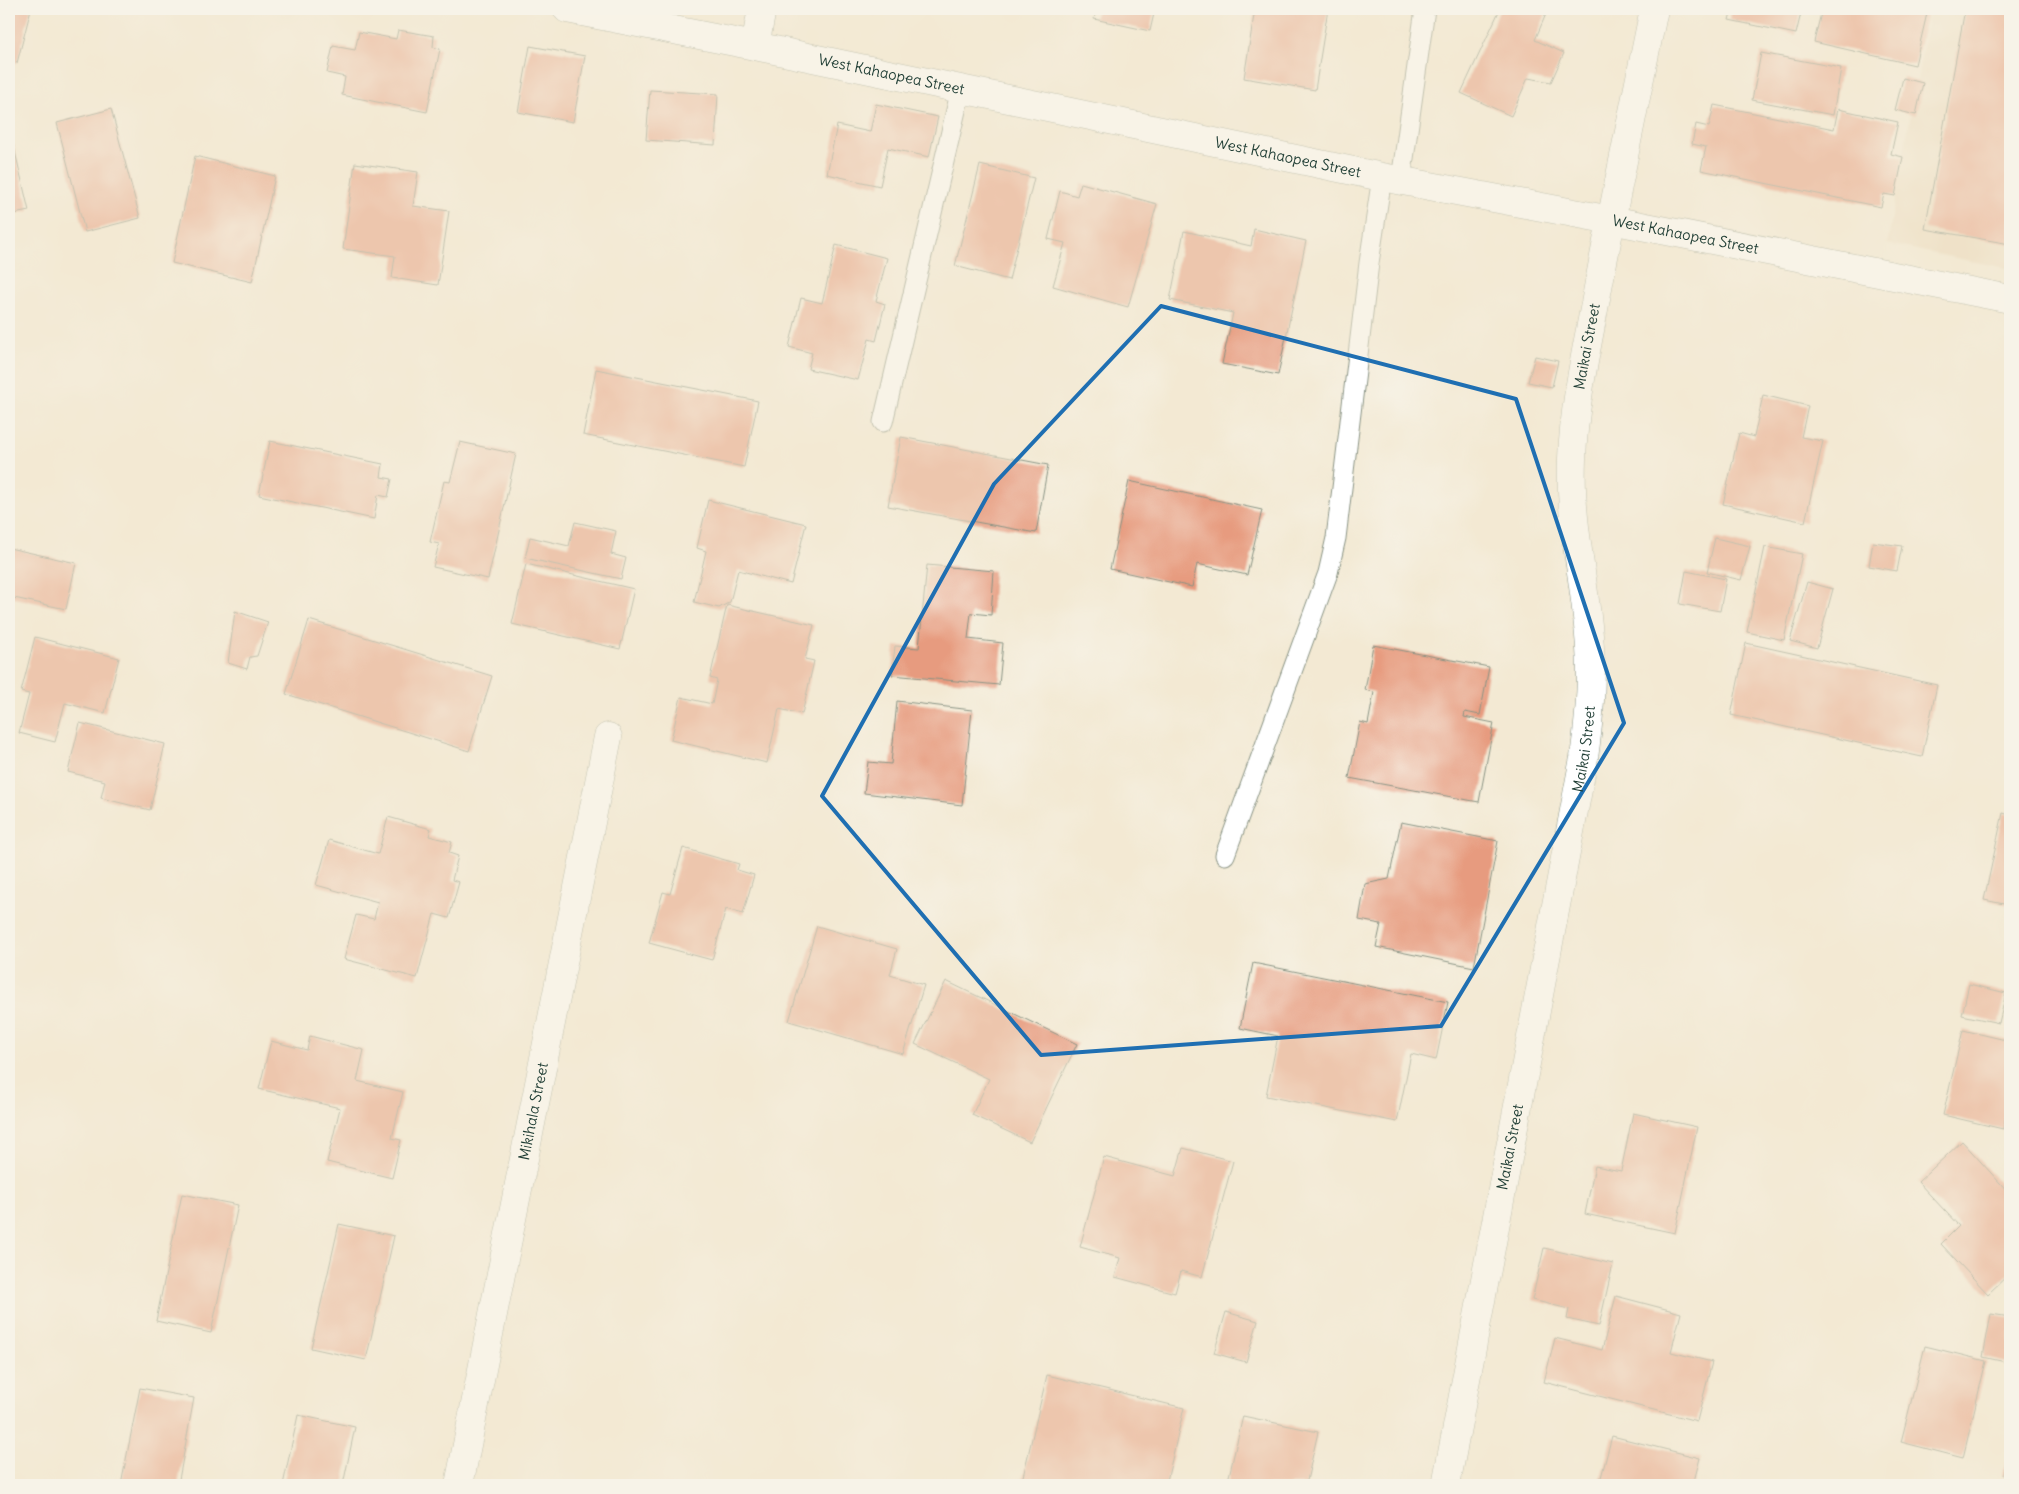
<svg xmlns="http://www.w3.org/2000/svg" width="2019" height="1494" viewBox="0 0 2019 1494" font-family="Delius,sans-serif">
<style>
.built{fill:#ebd8ba}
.building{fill:#e79b7f}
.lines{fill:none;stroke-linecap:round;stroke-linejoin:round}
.service-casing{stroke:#899384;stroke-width:21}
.minor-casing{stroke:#899384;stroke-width:29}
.service{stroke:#fff;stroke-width:19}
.minor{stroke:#fff;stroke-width:28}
.marked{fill:none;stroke:#1f6fb2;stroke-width:4;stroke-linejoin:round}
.labels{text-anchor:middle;stroke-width:4.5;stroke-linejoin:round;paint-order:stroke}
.street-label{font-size:15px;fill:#1f3d34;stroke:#f7f3e8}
</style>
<rect width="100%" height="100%" fill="#f7f3e8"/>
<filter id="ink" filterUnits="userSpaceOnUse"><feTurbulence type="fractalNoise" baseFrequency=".02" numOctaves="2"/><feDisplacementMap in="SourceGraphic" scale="10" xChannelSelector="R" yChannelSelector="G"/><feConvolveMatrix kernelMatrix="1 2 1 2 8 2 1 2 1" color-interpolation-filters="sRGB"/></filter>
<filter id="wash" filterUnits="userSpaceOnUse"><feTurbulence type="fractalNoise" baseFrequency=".0096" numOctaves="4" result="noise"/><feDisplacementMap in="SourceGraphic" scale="20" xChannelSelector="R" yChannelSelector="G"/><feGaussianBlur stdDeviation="1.12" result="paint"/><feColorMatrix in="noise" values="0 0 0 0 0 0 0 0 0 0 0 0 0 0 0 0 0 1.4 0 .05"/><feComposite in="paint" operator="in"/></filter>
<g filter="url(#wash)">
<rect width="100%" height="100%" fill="#f3e9d3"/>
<!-- built -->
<path class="built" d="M 1930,9 L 2010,9 L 2010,269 L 1887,244 Z"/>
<g id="blocks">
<!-- building -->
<path class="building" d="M 9,9 L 31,9 L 17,63 L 9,61 Z
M 1097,9 L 1155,9 L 1150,31 L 1094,19 Z
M 1255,9 L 1328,9 L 1315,90 L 1244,78 Z
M 1500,9 L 1534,9 L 1546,14 L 1535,40 L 1564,53 L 1551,82 L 1528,78 L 1511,116 L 1461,93 Z
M 1732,9 L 1802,9 L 1796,34 L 1729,20 Z
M 1822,9 L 1928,9 L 1915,65 L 1814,42 Z
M 1965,9 L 2010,9 L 2010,244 L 1925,229 Z
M 398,30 L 434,36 L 433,47 L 440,49 L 427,112 L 342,95 L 345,77 L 327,73 L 333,46 L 355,50 L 359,32 L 396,39 Z
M 530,46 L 585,56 L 573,122 L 518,112 Z
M 1761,53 L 1841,68 L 1833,115 L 1752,100 Z
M 1903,78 L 1923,83 L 1916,115 L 1895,110 Z
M 650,90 L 718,94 L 715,145 L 646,140 Z
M 876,104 L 938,117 L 929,157 L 888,148 L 880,186 L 827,174 L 837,125 L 870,132 Z
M 1714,105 L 1834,129 L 1838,109 L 1898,122 L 1891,154 L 1903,157 L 1895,196 L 1884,194 L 1881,207 L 1701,170 L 1706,147 L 1692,144 L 1696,124 L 1709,127 Z
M 111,109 L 140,218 L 85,232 L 57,123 Z
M 9,126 L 29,211 L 9,215 Z
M 195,156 L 275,176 L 252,282 L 172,263 Z
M 355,163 L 418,172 L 413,206 L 449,211 L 438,285 L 392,278 L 395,256 L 343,249 Z
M 980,165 L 1034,178 L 1009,280 L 955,266 Z
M 1081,183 L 1157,204 L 1128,307 L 1053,286 L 1065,243 L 1048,239 L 1060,191 L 1077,196 Z
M 1254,229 L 1306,241 L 1278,375 L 1222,364 L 1233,313 L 1170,300 L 1184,231 L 1251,246 Z
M 836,245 L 887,258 L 876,301 L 885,304 L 876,341 L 869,339 L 858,380 L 808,369 L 812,353 L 789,347 L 801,298 L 822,303 Z
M 1535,356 L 1558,361 L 1552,387 L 1528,382 Z
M 596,369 L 758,401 L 744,467 L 583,435 Z
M 1763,395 L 1808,406 L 1801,437 L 1823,441 L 1805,522 L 1723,504 L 1739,433 L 1754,437 Z
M 901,437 L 1048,465 L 1036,533 L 888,506 Z
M 270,441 L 383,464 L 381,477 L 392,479 L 388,497 L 378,495 L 374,519 L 259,495 Z
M 460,442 L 516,454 L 488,579 L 433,567 L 439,544 L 430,542 L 444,481 L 450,482 Z
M 1129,481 L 1262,510 L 1247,575 L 1197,564 L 1192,587 L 1110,569 Z
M 708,500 L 806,524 L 791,584 L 738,570 L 730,602 L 719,608 L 694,602 L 706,551 L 697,548 Z
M 575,522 L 616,531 L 611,554 L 626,558 L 621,579 L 525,558 L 530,537 L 569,546 Z
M 1715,538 L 1750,546 L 1741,580 L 1707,572 Z
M 1873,542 L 1902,546 L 1897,571 L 1869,566 Z
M 1765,547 L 1802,554 L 1784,640 L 1747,632 Z
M 9,548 L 76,563 L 66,609 L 9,597 Z
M 526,564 L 634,589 L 620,649 L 512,624 Z
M 927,565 L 994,571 L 991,615 L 971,613 L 968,639 L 1003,643 L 999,685 L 892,675 L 895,646 L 919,648 Z
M 1686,571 L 1726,579 L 1720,611 L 1680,604 Z
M 1807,582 L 1833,589 L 1817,648 L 1790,641 Z
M 727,605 L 814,625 L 805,659 L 814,661 L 802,714 L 779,709 L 767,763 L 671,740 L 681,697 L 712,704 L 717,680 L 710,678 Z
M 235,611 L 268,622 L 257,656 L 250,657 L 247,669 L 228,663 Z
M 309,620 L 492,676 L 469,751 L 286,694 Z
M 35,637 L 119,658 L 105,713 L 65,703 L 55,742 L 19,733 L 29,694 L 21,692 Z
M 1746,643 L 1937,685 L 1922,757 L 1731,715 Z
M 1373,645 L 1489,667 L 1480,715 L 1465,712 L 1464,717 L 1494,723 L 1479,802 L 1349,778 L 1360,722 L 1368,724 L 1374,692 L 1365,690 Z
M 897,701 L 972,710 L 962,805 L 864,793 L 868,762 L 891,764 Z
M 80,723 L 165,744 L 150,810 L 101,798 L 105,781 L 68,772 Z
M 2003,813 L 2010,815 L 2009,905 L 1984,900 Z
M 388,817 L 431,829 L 429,836 L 452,842 L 449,853 L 458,856 L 452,880 L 459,882 L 449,918 L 434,914 L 417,978 L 344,959 L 356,915 L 374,919 L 378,902 L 316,885 L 329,840 L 378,854 Z
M 1401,822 L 1498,841 L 1474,967 L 1376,947 L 1381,924 L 1359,920 L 1365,884 L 1389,879 Z
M 683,848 L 739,864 L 737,870 L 754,875 L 743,914 L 726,909 L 712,960 L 649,943 L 663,892 L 670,894 Z
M 817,926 L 897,949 L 890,975 L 924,985 L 903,1054 L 789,1021 Z
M 1253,963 L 1448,1002 L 1436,1060 L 1411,1054 L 1397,1122 L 1266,1096 L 1278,1036 L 1240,1028 Z
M 946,981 L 1077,1044 L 1030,1142 L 972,1115 L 989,1079 L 915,1044 Z
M 1969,984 L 2006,993 L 1999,1023 L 1962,1015 Z
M 1963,1030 L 2010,1041 L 2010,1097 L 2003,1129 L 1943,1115 Z
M 310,1036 L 364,1050 L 357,1081 L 403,1092 L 392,1138 L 401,1140 L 392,1178 L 327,1162 L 340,1108 L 259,1089 L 271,1041 L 307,1050 Z
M 1633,1113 L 1697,1127 L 1675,1233 L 1585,1214 L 1595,1166 L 1621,1171 Z
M 1962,1141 L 2010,1194 L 2010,1273 L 1988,1294 L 1941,1244 L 1959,1226 L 1918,1182 Z
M 1183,1148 L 1233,1161 L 1202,1277 L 1181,1271 L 1175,1293 L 1115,1277 L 1120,1258 L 1080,1247 L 1104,1157 L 1175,1176 Z
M 182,1194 L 238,1205 L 211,1333 L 156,1321 Z
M 339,1224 L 394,1236 L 366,1360 L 311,1348 Z
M 1544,1248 L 1613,1264 L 1599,1326 L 1567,1319 L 1569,1309 L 1532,1300 Z
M 1616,1296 L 1681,1313 L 1671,1352 L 1712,1362 L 1697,1421 L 1544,1382 L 1555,1338 L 1602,1350 Z
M 1226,1312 L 1258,1321 L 1246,1362 L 1214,1353 Z
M 1991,1314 L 2010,1317 L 2010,1363 L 1983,1357 Z
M 1925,1346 L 1986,1361 L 1963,1458 L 1901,1442 Z
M 1047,1375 L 1184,1408 L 1166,1485 L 1021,1485 Z
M 140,1388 L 194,1398 L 178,1485 L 121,1485 Z
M 298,1415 L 355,1427 L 343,1485 L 283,1485 Z
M 1243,1416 L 1318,1432 L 1306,1485 L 1227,1485 Z
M 1612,1436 L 1700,1458 L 1693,1485 L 1599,1485 Z
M 2008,1452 L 2010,1453 L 2010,1477 L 2003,1475 Z"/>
</g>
</g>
<g filter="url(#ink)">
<use href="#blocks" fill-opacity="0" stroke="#899384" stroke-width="1"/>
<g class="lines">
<!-- service casing -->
<g class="service-casing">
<path id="service" d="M 1401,180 L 1425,9
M 883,422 L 961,89
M 1225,855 L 1328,573 L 1336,538 L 1369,263 L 1382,177"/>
</g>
<!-- minor casing -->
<g class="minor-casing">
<g id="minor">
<path id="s1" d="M 567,9 L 755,46 L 1382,177 L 1611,220 L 2010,299"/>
<path d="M 755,46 L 762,9"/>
<path id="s2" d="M 459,1485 L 608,737"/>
<path id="s3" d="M 1446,1485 L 1584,758 C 1589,722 1593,685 1590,648 C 1586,585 1569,522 1572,459 C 1574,403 1587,348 1597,293 C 1615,198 1635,103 1654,9"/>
</g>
</g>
<!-- service -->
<use href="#service" class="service"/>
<!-- minor -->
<use href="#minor" class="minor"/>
</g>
</g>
<!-- marked area -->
<path d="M0 0H2019V1494H0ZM 1161,306 L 1516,399 L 1624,723 L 1441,1026 L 1041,1055 L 822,796 L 994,484 Z" fill="#f3e9d3" fill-opacity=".55" fill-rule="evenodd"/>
<path class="marked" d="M 1161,306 L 1516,399 L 1624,723 L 1441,1026 L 1041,1055 L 822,796 L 994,484 Z"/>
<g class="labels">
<!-- street labels -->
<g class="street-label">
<text dy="5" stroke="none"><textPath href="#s1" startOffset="331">West Kahaopea Street</textPath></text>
<text dy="5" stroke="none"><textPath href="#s1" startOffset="736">West Kahaopea Street</textPath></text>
<text dy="5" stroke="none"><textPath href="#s1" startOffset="1141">West Kahaopea Street</textPath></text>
<text dy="5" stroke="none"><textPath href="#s3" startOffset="1154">Maikai Street</textPath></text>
<text dy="5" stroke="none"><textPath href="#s3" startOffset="749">Maikai Street</textPath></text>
<text dy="5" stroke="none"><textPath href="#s2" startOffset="381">Mikihala Street</textPath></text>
<text dy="5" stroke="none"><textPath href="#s3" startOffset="344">Maikai Street</textPath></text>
</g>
</g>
<!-- margin -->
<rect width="2019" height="1494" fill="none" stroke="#f7f3e8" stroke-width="30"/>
</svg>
